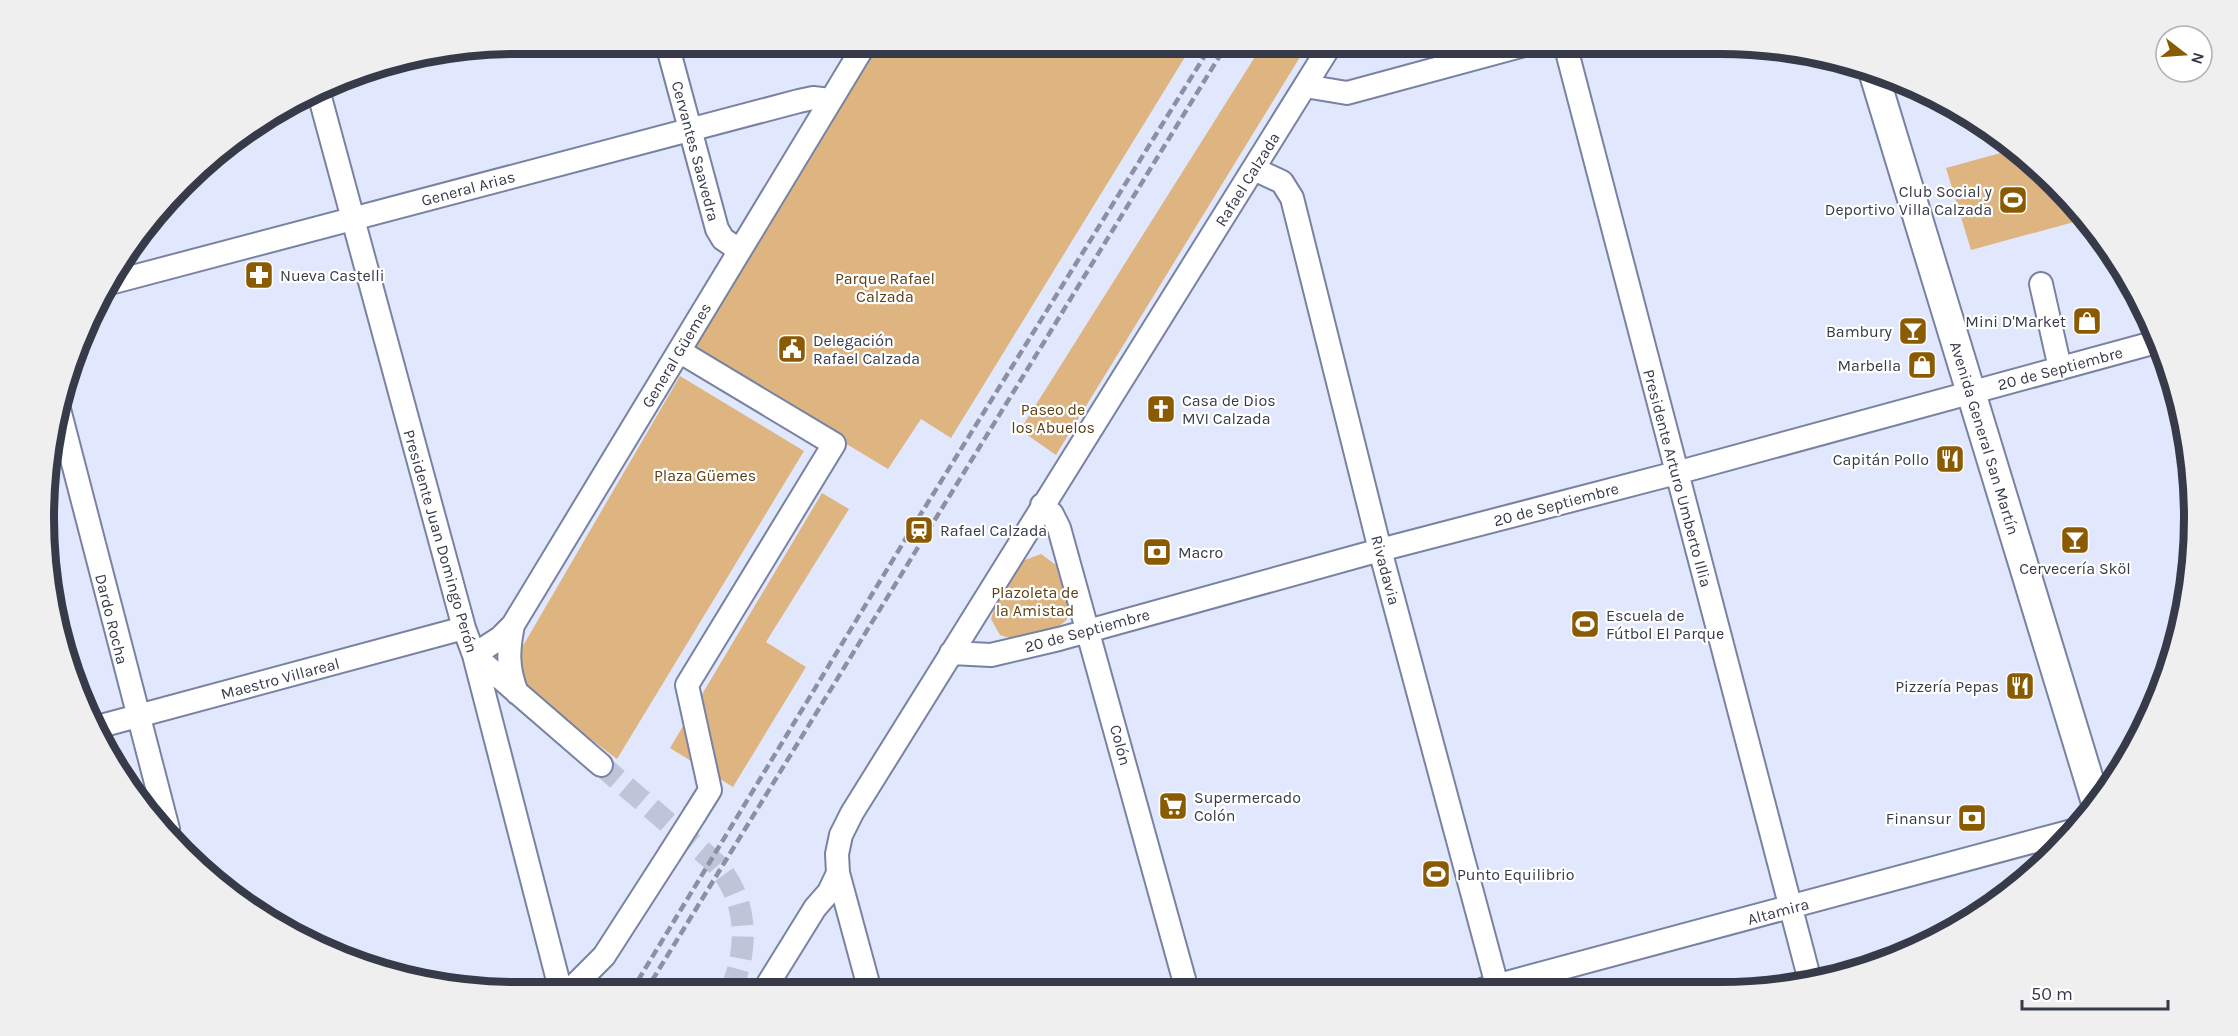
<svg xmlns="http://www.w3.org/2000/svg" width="2238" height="1036" viewBox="0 0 2238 1036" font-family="Karla,sans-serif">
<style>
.green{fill:#deb581}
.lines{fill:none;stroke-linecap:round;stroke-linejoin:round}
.minor-tunnel{stroke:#bfc5d9;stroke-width:22;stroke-dasharray:22 11;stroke-linecap:butt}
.minor-casing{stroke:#7882a2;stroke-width:26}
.major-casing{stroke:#7882a2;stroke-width:32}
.minor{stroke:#fff;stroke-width:22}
.major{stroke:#fff;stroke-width:28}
.rail{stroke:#8b90a2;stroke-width:4.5;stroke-dasharray:9 4.5;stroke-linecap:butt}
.minor-bridge-casing{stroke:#7882a2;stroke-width:26;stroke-linecap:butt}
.minor-bridge{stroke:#fff;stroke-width:22}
.labels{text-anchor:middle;stroke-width:4.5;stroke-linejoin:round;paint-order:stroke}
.street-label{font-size:16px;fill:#373b49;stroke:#fff}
.poi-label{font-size:16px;fill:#373b49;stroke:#fff;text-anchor:start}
.park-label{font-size:16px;fill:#5e4013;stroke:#fff}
.rim{fill:none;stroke:#373b49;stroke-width:8}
</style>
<rect width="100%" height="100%" fill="#e1e8fd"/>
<!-- green -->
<path class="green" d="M 877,44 L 1193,44 L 951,438 L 921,419 L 888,469 L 705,359 L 694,350 L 695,337 Z
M 1263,44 L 1308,44 L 1056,455 L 1020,430 Z
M 2015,149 L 2055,182 L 2085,219 L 1971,250 L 1946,168 Z
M 680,376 L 804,451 L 617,759 L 506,675 Z
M 822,493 L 849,509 L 766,642 L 806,667 L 733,787 L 670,748 Z
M 1041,554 L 1056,565 L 1068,606 L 1068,618 C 1057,633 1017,643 1000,635 L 991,619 L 994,609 L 1022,561 Z"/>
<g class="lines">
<!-- minor-tunnel -->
<path class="minor-tunnel" d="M 601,765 C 625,786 650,807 674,828 C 688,840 703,851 716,864 C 749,900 749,949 730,992"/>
<!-- minor casing -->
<g class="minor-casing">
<path id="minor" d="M 667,44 L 717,229 L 723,239 L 739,250
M 1565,44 L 1810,981
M 1305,86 L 1347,93 L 1528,44
M 318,90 L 464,628 L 474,655 L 561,992
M 1254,169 L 1282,182 L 1292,198 L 1380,550 L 1498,989
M 106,284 L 799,101 L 813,98 L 830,100
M 2041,284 L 2060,368
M 679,351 L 834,444 L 687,685 L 710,790 L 695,814
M 59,409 L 168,829
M 1042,505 L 1052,514 L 1059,528 L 1187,990
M 513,625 C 508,650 507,668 517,693
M 951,653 L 991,655 L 1059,639 L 1380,550 L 1676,473 L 2160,341
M 474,655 L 500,638 L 513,625 L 865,44
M 474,655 L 601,765
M 97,727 L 464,628
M 838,873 L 870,991
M 1484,989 L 2072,831
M 568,992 L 604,956 L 669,855
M 763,992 L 815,908 L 829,892 L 838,873 L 837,854 L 841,835 L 852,813 L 1331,44"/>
</g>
<!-- major casing -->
<g class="major-casing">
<path id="major" d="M 1873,71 L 2097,806"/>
</g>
<!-- minor -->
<use href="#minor" class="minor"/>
<!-- major -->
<use href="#major" class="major"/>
<!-- rail -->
<path class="rail" d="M 631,992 L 914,525 L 1212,44
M 645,992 L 1227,44"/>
<!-- minor-bridge casing -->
<g class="minor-bridge-casing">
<path id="minor-bridge" d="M 669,855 L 695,814"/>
</g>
<!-- minor-bridge -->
<use href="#minor-bridge" class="minor-bridge"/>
</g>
<!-- icons -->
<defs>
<g id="stadium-square" transform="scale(1.5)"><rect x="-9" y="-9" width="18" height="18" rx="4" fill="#8b5b03" stroke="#fff"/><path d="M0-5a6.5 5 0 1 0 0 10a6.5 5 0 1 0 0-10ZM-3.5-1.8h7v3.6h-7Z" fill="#fff"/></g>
<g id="pharmacy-square" transform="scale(1.5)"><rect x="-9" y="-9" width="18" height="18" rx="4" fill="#8b5b03" stroke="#fff"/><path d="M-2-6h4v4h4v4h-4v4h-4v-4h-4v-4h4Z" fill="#fff"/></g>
<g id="shop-square" transform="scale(1.5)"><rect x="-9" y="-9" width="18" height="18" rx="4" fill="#8b5b03" stroke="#fff"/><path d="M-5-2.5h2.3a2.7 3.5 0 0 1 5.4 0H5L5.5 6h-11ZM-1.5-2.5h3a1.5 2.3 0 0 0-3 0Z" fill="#fff"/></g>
<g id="bar-square" transform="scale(1.5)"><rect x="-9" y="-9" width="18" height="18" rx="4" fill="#8b5b03" stroke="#fff"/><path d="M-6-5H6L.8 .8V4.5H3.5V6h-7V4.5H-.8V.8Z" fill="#fff"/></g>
<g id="civic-square" transform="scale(1.5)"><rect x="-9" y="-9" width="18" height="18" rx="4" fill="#8b5b03" stroke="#fff"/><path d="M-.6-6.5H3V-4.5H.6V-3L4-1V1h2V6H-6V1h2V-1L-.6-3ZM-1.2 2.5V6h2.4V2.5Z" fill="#fff"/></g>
<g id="church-square" transform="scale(1.5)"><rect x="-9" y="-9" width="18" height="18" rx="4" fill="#8b5b03" stroke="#fff"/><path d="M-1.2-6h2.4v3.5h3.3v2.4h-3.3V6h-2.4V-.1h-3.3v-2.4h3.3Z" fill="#fff"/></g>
<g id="restaurant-square" transform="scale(1.5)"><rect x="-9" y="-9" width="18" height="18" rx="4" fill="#8b5b03" stroke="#fff"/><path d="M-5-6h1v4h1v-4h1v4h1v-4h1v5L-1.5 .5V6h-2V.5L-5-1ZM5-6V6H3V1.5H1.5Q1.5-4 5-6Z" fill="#fff"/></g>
<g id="station-square" transform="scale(1.5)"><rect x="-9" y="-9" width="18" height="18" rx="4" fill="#8b5b03" stroke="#fff"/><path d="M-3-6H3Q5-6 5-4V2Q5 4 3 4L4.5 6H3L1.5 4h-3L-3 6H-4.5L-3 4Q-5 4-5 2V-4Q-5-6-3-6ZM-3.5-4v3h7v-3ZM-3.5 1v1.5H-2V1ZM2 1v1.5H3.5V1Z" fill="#fff"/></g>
<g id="bank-square" transform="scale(1.5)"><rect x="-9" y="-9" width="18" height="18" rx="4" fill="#8b5b03" stroke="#fff"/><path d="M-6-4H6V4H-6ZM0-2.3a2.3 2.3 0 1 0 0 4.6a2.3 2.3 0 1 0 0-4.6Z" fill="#fff"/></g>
<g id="supermarket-square" transform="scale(1.5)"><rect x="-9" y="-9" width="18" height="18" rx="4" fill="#8b5b03" stroke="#fff"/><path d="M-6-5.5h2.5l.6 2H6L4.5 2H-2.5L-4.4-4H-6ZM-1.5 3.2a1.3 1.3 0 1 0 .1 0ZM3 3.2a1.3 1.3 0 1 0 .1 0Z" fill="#fff"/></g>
</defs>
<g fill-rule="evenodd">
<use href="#stadium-square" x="2013" y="200"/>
<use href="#pharmacy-square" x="259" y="275"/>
<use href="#shop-square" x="2087" y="321"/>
<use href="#bar-square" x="1913" y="331"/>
<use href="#civic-square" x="792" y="349"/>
<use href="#shop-square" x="1922" y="365"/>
<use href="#church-square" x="1161" y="409"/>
<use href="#restaurant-square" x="1950" y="459"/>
<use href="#station-square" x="919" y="530"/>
<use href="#bar-square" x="2075" y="540"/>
<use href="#bank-square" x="1157" y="552"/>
<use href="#stadium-square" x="1585" y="624"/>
<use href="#restaurant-square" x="2020" y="686"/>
<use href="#supermarket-square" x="1173" y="806"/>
<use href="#bank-square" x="1972" y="818"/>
<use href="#stadium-square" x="1436" y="874"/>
</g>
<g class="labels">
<!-- street labels -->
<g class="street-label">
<text transform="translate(696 151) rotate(75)" y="6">Cervantes Saavedra</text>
<text transform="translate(1247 179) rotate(-58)" y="6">Rafael Calzada</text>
<text transform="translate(468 188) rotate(-15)" y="6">General Arias</text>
<text transform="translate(676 355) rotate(-59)" y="6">General Güemes</text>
<text transform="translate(2060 368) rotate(-15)" y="6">20 de Septiembre</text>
<text transform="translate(1985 438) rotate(73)" y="6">Avenida General San Martín</text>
<text transform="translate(1678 478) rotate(75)" y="6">Presidente Arturo Umberto Illia</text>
<text transform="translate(1556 504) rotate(-15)" y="6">20 de Septiembre</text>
<text transform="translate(441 541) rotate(74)" y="6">Presidente Juan Domingo Perón</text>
<text transform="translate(1386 570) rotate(75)" y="6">Rivadavia</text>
<text transform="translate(112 619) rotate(76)" y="6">Dardo Rocha</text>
<text transform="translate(1087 630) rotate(-15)" y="6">20 de Septiembre</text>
<text transform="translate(280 678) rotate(-15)" y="6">Maestro Villareal</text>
<text transform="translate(1121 745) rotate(75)" y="6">Colón</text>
<text transform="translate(1778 911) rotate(-15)" y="6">Altamira</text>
</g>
<!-- poi labels -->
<g class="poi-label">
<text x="1992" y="197" text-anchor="end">Club Social y<tspan x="1992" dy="18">Deportivo Villa Calzada</tspan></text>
<text x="280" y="281">Nueva Castelli</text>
<text x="2066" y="327" text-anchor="end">Mini D'Market</text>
<text x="1892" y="337" text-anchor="end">Bambury</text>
<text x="813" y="346">Delegación<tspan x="813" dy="18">Rafael Calzada</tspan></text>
<text x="1901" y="371" text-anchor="end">Marbella</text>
<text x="1182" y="406">Casa de Dios<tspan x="1182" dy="18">MVI Calzada</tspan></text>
<text x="1929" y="465" text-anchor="end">Capitán Pollo</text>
<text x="940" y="536">Rafael Calzada</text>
<text x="1178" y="558">Macro</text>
<text x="2075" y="574" text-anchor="middle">Cervecería Sköl</text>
<text x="1606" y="621">Escuela de<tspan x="1606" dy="18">Fútbol El Parque</tspan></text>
<text x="1999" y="692" text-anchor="end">Pizzería Pepas</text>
<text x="1194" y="803">Supermercado<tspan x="1194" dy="18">Colón</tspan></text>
<text x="1951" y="824" text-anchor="end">Finansur</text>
<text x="1457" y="880">Punto Equilibrio</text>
</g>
<!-- park labels -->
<g class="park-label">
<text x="885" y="284">Parque Rafael<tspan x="885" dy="18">Calzada</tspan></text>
<text x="1053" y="415">Paseo de<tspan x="1053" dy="18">los Abuelos</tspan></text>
<text x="705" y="481">Plaza Güemes</text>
<text x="1035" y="598">Plazoleta de<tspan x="1035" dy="18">la Amistad</tspan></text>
</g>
</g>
<!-- crop -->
<path d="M0 0H2238V1036H0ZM518 54H1720A464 464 0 0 1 2184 518V518A464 464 0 0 1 1720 982H518A464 464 0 0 1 54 518V518A464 464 0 0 1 518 54Z" fill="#efeff0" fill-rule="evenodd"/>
<path class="rim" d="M518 54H1720A464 464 0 0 1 2184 518V518A464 464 0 0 1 1720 982H518A464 464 0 0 1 54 518V518A464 464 0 0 1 518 54Z"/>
<!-- north arrow -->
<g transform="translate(2184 54) rotate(107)"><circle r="28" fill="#ffffff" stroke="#afb1b6" stroke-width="1.5"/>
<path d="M0-4.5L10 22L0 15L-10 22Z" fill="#8b5b03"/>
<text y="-9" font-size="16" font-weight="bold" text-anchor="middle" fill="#373b49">N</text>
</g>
<!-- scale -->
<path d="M2022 1000v9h146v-9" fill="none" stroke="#373b49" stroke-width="3"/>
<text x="2031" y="1000" font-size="18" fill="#373b49" stroke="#ffffff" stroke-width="4.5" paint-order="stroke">50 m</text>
</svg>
